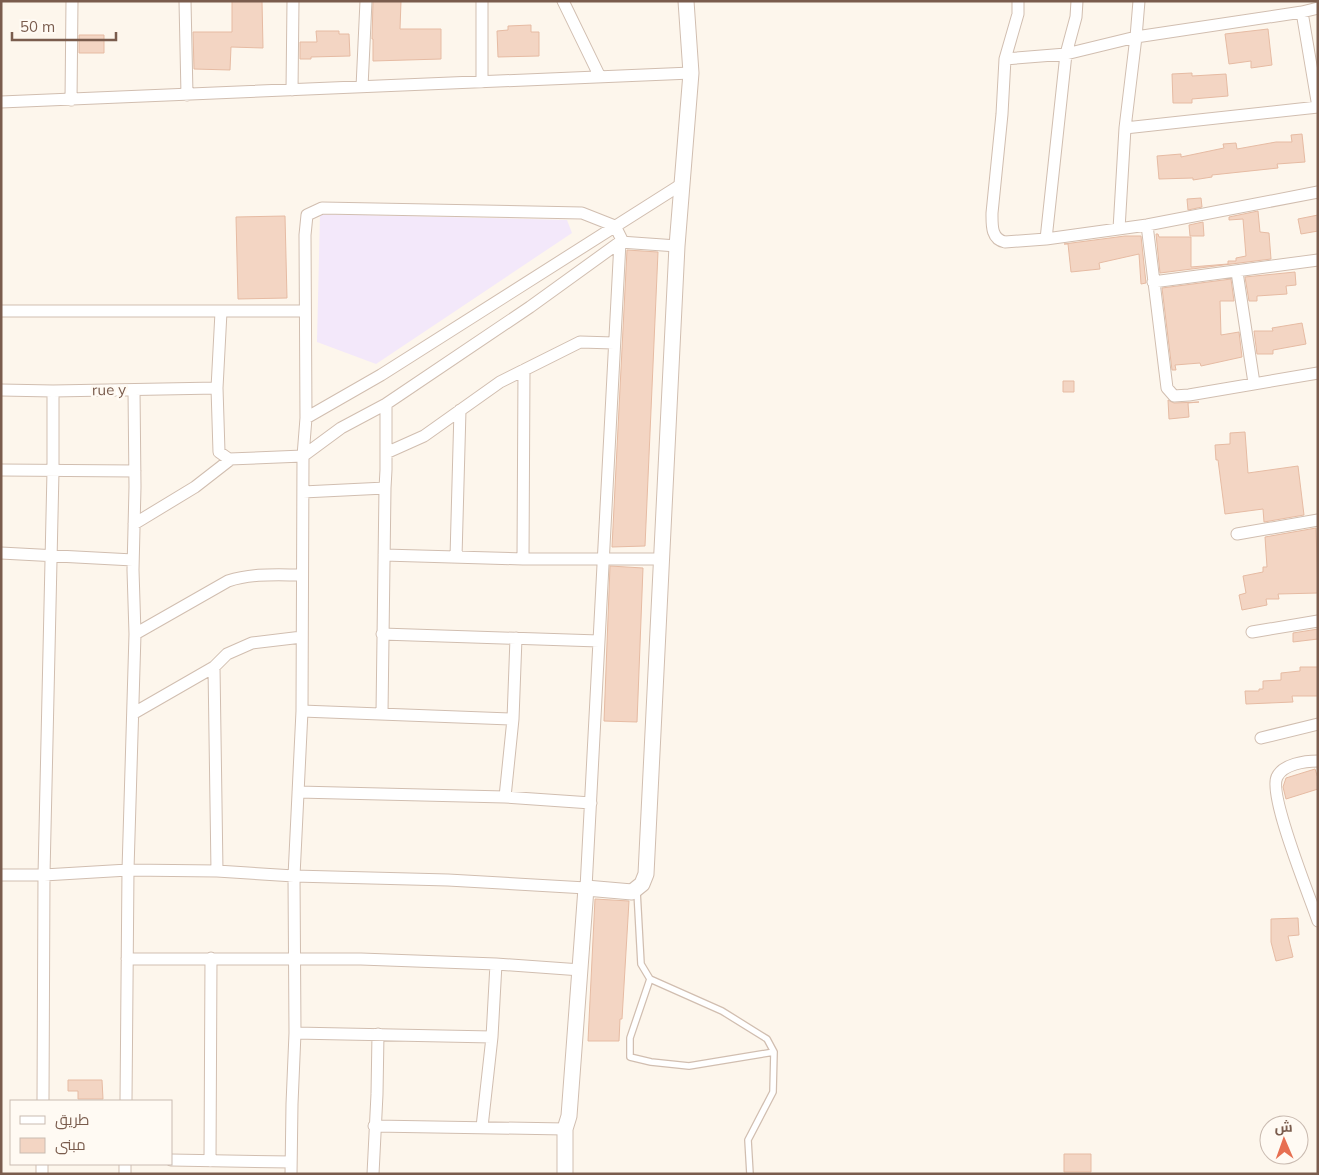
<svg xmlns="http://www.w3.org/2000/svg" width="1319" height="1175" viewBox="0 0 1319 1175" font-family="Mulish,Cairo,sans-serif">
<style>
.education{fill:#f3e8fa}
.building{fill:#f3d5c3;stroke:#e6bba3}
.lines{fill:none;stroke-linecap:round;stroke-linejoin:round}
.service-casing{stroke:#d1beb0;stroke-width:8}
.minor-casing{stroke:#d1beb0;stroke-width:13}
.tertiary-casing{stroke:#d1beb0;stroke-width:17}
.service{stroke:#fff;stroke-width:5.5}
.minor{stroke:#fff;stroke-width:11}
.tertiary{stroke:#fff;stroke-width:15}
.labels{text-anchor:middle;stroke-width:5;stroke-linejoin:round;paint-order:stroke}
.street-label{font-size:15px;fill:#7a5c4d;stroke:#fffaf3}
</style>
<rect width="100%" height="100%" fill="#fdf6ec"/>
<!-- education -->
<path class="education" d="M 320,214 L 567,220 L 572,233 L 376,364 L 317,342 Z"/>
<!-- building -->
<path class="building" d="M 232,1 L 262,1 L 263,48 L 231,47 L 230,70 L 194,69 L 193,32 L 232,32 Z
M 373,1 L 401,1 L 400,29 L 441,29 L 441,59 L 373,61 L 373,39 L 372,39 Z
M 531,25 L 531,32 L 539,32 L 539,56 L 498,57 L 497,31 L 508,30 L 508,26 Z
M 1268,29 L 1272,65 L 1251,68 L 1251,61 L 1229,64 L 1225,34 Z
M 316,31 L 339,31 L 339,34 L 349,34 L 350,56 L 311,57 L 311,59 L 300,59 L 300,42 L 317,42 Z
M 79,35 L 104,35 L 104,53 L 79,53 Z
M 1192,73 L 1192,76 L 1226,74 L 1228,96 L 1192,99 L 1192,103 L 1173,103 L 1172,74 Z
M 1302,134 L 1305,162 L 1277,164 L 1278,168 L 1212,175 L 1212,177 L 1193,180 L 1193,178 L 1159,179 L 1157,156 L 1181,154 L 1181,157 L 1224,148 L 1223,144 L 1236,143 L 1237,149 L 1276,142 L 1292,142 L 1291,135 Z
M 1201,198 L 1202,207 L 1188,210 L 1187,199 Z
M 1258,211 L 1260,232 L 1269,233 L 1271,259 L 1160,273 L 1156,234 L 1158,234 L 1159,237 L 1191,237 L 1191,267 L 1228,264 L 1228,261 L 1236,261 L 1236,258 L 1246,256 L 1243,219 L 1229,220 L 1229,217 Z
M 1318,215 L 1318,231 L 1301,234 L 1298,219 Z
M 285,216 L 287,298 L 238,299 L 236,217 Z
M 1203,222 L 1204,236 L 1190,236 L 1189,225 Z
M 1125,236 L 1141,236 L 1146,283 L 1141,284 L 1139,254 L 1099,263 L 1100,269 L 1071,272 L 1068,244 L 1064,244 Z
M 627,250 L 658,252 L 645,546 L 612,547 Z
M 1295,272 L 1296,285 L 1286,286 L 1287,294 L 1257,296 L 1257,301 L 1249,301 L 1245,277 Z
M 1231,279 L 1234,301 L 1220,301 L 1221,335 L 1239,332 L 1242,357 L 1201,366 L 1200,363 L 1175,365 L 1176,370 L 1172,370 L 1162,288 Z
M 1302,323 L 1306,344 L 1273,350 L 1273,354 L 1257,354 L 1254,331 L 1273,331 L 1272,328 Z
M 1063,381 L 1074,381 L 1074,392 L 1063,392 Z
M 1168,400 L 1174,403 L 1199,402 L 1188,403 L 1189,417 L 1169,419 Z
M 1245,432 L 1248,473 L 1298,466 L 1304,515 L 1264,522 L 1263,509 L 1225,514 L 1218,460 L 1216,460 L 1215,445 L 1230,444 L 1230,433 Z
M 1316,528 L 1318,593 L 1278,594 L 1279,599 L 1266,599 L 1267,605 L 1242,610 L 1239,595 L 1246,593 L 1243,576 L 1263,572 L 1263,567 L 1267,567 L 1265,537 Z
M 610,566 L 643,568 L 637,722 L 604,721 Z
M 1318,629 L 1318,639 L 1293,642 L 1293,633 Z
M 1300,667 L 1318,667 L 1318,696 L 1292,696 L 1293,702 L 1246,704 L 1245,691 L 1259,691 L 1259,689 L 1263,689 L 1263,681 L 1281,680 L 1281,673 L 1300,671 Z
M 1315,769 L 1318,778 L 1318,789 L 1286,799 L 1283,787 L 1286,778 Z
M 595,899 L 629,901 L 622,1019 L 620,1019 L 619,1041 L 588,1041 Z
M 1298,918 L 1299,935 L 1288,936 L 1293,957 L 1276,961 L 1271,942 L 1271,919 Z
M 68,1080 L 102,1080 L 103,1099 L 78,1099 L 78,1091 L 68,1091 Z
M 1064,1154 L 1091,1154 L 1091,1172 L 1064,1172 Z"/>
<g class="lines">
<!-- service casing -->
<g class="service-casing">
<path id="service" d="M 637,891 L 641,964 L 650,979 L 722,1011 L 767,1039 L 774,1052 L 773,1092 L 748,1140 L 750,1174
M 650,979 L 630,1038 L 630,1057 L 651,1062 L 689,1066 L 774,1052"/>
</g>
<!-- minor casing -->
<g class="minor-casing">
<path id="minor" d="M 185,1 L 187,95
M 563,1 L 600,77
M 1018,1 L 1018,14 L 1005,59 L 1002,114 L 992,213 C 992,225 991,239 1005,242 L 1046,239
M 1077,1 L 1076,17 L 1066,54 L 1046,239 L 1147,225 L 1318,192
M 1302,12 L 1318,107
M 1005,59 L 1066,54 L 1136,37 L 1302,12 L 1318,8
M 482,82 L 482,1
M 362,87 L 366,1
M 292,90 L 293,1
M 71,100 L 72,1
M 1,102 L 691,73
M 1125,128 L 1318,107
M 1147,225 L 1167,388 L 1174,396 L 1189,395 L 1318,373
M 1119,229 L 1125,128 L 1136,37 L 1139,1
M 1237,272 L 1254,383
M 1153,282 L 1318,260
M 1,311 L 305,311
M 221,312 L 217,388 L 219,452 L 229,459 L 303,456 L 341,428 L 386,404 L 530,307 L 620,242 L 677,246
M 1,390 L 53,391 L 217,388
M 306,418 L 381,375 L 682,184
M 386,453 L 424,436 L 500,382 L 580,342 L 614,343
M 1,470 L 135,471
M 303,492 L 385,488
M 134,524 L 195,487 L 231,459
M 1237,534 L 1318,520
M 1,553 L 133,560
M 384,555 L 523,559 L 662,559
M 456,557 L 460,410
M 523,559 L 524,370
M 1252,632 L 1318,621
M 135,634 L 228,581 C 252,573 277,575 302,575
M 382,634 L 599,641
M 214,667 L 217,871
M 302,711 L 513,719
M 134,713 L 214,667 L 227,654 L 252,643 L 302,637
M 382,713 L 385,488 L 386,470 L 386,404
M 1261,738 L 1318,724
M 1318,761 C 1305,761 1283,764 1277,777 C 1268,795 1310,897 1318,921
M 298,792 L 505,797 L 591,803
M 505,797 L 513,719 L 516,638
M 1,875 L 44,875 L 128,870 L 217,871 L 294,876 L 448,880 L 586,888 L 620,242
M 127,959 L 361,959 L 496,964 L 581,970
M 295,1033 L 492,1037
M 43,1101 L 44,875 L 53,471 L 53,391
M 126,1101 L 128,870 L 135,634 L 133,570 L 135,487 L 134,390
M 374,1126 L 565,1129
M 482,1127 L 492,1037 L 496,964
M 171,1160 L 291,1162
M 210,1161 L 211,958
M 42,1174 L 42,1164
M 125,1174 L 125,1164
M 291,1174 L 292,1104 L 295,1033 L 294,876 L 302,711 L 303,456 L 306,418 L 305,235 L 307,215 L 322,208 L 582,213 L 615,226 L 623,242
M 373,1174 L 377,1094 L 378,1034"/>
</g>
<!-- tertiary casing -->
<g class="tertiary-casing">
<path id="tertiary" d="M 565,1174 L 565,1129 L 569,1116 L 586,888 L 632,892 L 642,884 L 646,874 L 677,246 L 691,73 L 686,1"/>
</g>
<!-- service -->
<use href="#service" class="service"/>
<!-- minor -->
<use href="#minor" class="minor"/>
<!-- tertiary -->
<use href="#tertiary" class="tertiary"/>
</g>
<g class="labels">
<!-- street labels -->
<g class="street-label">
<text transform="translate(109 390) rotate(-1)" y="5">rue y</text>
</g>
</g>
<!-- border -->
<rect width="1319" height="1175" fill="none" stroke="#7a5c4d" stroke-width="5"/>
<!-- legend -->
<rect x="10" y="1100" width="162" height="65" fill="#fffaf3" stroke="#cabbb1"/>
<rect x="20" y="1116" width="25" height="8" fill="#ffffff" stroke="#cabbb1"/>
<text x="55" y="1125" font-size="15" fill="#7a5c4d">طريق</text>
<rect x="20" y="1138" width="25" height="15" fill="#f3d5c3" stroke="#cabbb1"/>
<text x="55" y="1150" font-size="15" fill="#7a5c4d">مبنى</text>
<!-- north arrow -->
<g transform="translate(1284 1140) rotate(358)"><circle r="24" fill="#fffaf3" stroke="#cabbb1"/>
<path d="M0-4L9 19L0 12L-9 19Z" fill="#e76f51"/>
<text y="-8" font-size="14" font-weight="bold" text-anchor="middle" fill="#7a5c4d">ش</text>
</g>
<!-- scale -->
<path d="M12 32v8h104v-8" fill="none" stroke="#7a5c4d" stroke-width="2.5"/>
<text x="20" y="32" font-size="15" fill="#7a5c4d" stroke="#fffaf3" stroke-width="4" paint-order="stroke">50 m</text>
</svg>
